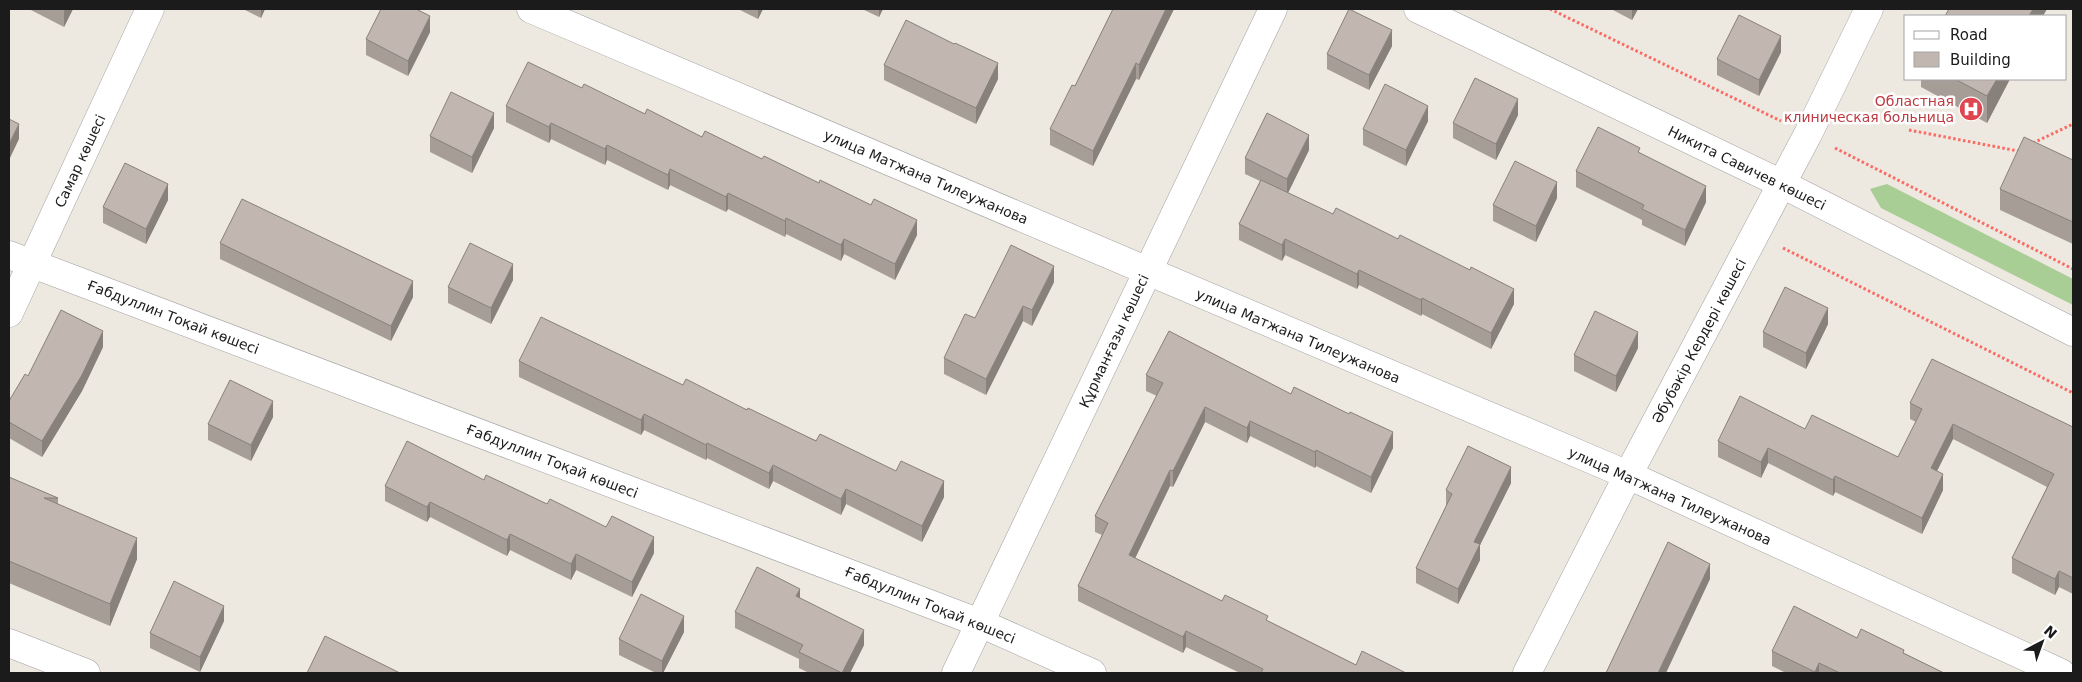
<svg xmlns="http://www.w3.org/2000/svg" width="2082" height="682" viewBox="0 0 2082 682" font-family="'DejaVu Sans',sans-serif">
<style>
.forest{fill:#a8cd95}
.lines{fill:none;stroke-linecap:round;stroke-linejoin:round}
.minor-casing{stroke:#a2a2a2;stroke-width:29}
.tertiary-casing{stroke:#a2a2a2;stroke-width:29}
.path{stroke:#fa6b64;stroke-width:3;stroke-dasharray:2.5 2.5;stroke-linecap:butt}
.minor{stroke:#fff;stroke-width:28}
.tertiary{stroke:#fff;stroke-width:28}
.wall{fill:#a69d97}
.shaded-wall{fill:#87807b}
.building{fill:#c1b7b0;stroke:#87807b}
.labels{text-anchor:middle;stroke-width:5;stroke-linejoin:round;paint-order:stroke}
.health-label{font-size:14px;fill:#be3a42;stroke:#fff;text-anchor:end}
.street-label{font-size:14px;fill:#1b1b1b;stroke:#fff}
</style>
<rect width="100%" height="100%" fill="#ede8e0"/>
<!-- forest -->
<path class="forest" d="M 1887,184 L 2073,279 L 2073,305 L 1881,208 L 1870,189 Z"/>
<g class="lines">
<!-- minor casing -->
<g class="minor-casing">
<path id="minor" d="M 531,9 L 1628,475 L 2061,673
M 1418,9 L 1782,184 L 2073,332
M 9,255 L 980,623 L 1092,673
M 9,313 L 150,9
M 9,643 L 86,673
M 1527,673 L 1628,475 L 1808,134 L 1869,9"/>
</g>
<!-- tertiary casing -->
<g class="tertiary-casing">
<path id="tertiary" d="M 956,673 L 1273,9"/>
</g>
<!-- path -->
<path class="path" d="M 1550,9 L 1781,121
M 1909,130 L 2018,151 L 2021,150
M 2033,143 L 2073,124
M 1835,148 L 2073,269
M 1783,248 L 2073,393"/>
<!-- minor -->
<use href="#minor" class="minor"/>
<!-- tertiary -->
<use href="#tertiary" class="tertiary"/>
</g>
<!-- wall -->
<path class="wall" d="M 29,9 L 73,9 L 64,27 Z
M 243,9 L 265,9 L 261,18 Z
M 738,9 L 763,9 L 758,19 Z
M 862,9 L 883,9 L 879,17 Z
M 1113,9 L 1174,9 L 1139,80 L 1136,79 L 1093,166 L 1050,145 L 1050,129 L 1075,86 Z
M 1611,9 L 1638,9 L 1632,20 Z
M 430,32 L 408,76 L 366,55 L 366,39 Z
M 954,44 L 998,79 L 976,124 L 884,80 L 884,65 Z
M 1392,46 L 1369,90 L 1327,69 L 1327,54 Z
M 1781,52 L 1759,96 L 1717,75 L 1717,59 Z
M 1921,79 L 2010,79 L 1987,123 L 1921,87 Z
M 582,88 L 702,137 L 917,235 L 895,280 L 844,254 L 841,261 L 786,234 L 785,237 L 728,209 L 726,212 L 670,185 L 668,190 L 607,160 L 605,165 L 551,139 L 549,143 L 506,122 L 506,106 Z
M 1518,115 L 1496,160 L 1453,138 L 1453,123 Z
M 1428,121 L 1406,166 L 1363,145 L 1363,129 Z
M 494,128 L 472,173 L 430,152 L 430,136 Z
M 1309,150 L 1288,193 L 1514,304 L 1491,349 L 1422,314 L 1421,316 L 1359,285 L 1357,289 L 1285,255 L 1282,261 L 1239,240 L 1239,224 L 1260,181 L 1245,174 L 1245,158 Z
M 1640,153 L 1706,202 L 1685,246 L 1642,225 L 1642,220 L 1576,187 L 1576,171 Z
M 2073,160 L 2073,244 L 2000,210 L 2000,189 Z
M 1557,198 L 1536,242 L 1493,221 L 1493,205 Z
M 168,200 L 146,244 L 103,223 L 103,207 Z
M 220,243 L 413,297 L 391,341 L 220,259 Z
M 513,280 L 491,324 L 448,303 L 448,287 Z
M 1054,282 L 1032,326 L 1023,321 L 986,395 L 944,374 L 944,358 L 975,318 Z
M 1828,324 L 1806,369 L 1763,347 L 1763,332 Z
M 103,347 L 82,391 L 42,457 L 9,438 L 9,401 L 28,376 Z
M 1638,348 L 1616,392 L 1574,371 L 1574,355 Z
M 519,361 L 683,385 L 747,410 L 944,497 L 922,542 L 846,504 L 841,515 L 773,481 L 769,489 L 707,458 L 706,460 L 644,430 L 641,435 L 519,377 Z
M 1146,375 L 1393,448 L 1371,493 L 1316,466 L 1315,468 L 1250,436 L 1247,443 L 1205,422 L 1173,487 L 1170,486 L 1135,558 L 1222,601 L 1268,621 L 1356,665 L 1406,673 L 1240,673 L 1186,647 L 1183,653 L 1078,601 L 1078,586 L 1102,535 L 1095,532 L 1095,516 L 1157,396 L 1146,391 Z
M 1910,403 L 2073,427 L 2073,594 L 2059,587 L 2055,595 L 2012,573 L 2012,558 L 2047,487 L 1953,439 L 1937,471 L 1943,490 L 1922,534 L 1835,492 L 1833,496 L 1768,463 L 1761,478 L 1718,457 L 1718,441 L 1805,429 L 1898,457 L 1916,422 L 1910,419 Z
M 273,417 L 251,461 L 208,440 L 208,424 Z
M 9,477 L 58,498 L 58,504 L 137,559 L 110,626 L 9,583 Z
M 1511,483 L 1480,545 L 1480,560 L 1458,604 L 1416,583 L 1416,568 L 1446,506 L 1446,490 Z
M 385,486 L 547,504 L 654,553 L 632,597 L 576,570 L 571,580 L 510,550 L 507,556 L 430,517 L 427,522 L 385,501 Z
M 800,598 L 864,645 L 850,673 L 809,673 L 799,668 L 799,659 L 735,628 L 735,612 Z
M 224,621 L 200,672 L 150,648 L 150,633 Z
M 684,632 L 663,673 L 656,673 L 619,655 L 619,639 Z
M 1857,638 L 1904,653 L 1944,673 L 1786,673 L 1772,666 L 1772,651 Z"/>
<!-- shaded-wall -->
<path class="shaded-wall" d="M 65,9 L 73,9 L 64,27 L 64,11 Z
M 261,9 L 265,9 L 261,18 Z
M 758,9 L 763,9 L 758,19 Z
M 879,9 L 883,9 L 879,17 Z
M 1166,9 L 1174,9 L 1139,80 L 1139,65 Z
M 1632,9 L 1638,9 L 1632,20 Z
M 2033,9 L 2047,9 L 2043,16 L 2029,16 Z
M 430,16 L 430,32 L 408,76 L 408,61 Z
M 1392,30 L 1392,46 L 1369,90 L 1369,75 Z
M 1781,36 L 1781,52 L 1759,96 L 1759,80 Z
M 998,63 L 998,79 L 976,124 L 976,108 Z
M 1136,63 L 1136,79 L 1093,166 L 1093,151 Z
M 1997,79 L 2010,79 L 1987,123 L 1987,96 Z
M 1518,99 L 1518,115 L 1496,160 L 1496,144 Z
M 1428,106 L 1428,121 L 1406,166 L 1406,150 Z
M 494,113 L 494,128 L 472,173 L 472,157 Z
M 551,123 L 551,139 L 549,143 L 549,127 Z
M 19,124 L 19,139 L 9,160 L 9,144 Z
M 1309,135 L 1309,150 L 1287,195 L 1287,179 Z
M 607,145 L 607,160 L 605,165 L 605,149 Z
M 670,169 L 670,185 L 668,190 L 668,175 Z
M 1557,182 L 1557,198 L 1536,242 L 1536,226 Z
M 168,184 L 168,200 L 146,244 L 146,229 Z
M 1706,186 L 1706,202 L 1685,246 L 1685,230 Z
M 728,193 L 728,209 L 726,212 L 726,197 Z
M 786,218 L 786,234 L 785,237 L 785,221 Z
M 917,220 L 917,235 L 895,280 L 895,264 Z
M 844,239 L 844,254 L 841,261 L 841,245 Z
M 1285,239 L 1285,255 L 1282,261 L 1282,245 Z
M 513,264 L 513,280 L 491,324 L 491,308 Z
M 1054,266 L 1054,282 L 1032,326 L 1032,310 Z
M 1359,270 L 1359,285 L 1357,289 L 1357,274 Z
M 413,281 L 413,297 L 391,341 L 391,326 Z
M 1514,289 L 1514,304 L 1491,349 L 1491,333 Z
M 1422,298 L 1422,314 L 1421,316 L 1421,300 Z
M 1023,306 L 1023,321 L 986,395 L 986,379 Z
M 1828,308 L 1828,324 L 1806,369 L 1806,353 Z
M 103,331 L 103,347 L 82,391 L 42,457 L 42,441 Z
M 1638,332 L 1638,348 L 1616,392 L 1616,376 Z
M 273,401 L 273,417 L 251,461 L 251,445 Z
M 1205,407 L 1205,422 L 1173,487 L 1173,471 Z
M 644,414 L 644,430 L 641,435 L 641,420 Z
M 1250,421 L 1250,436 L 1247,443 L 1247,428 Z
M 1953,424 L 1953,439 L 1931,483 L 1931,468 Z
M 1393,432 L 1393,448 L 1371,493 L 1371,477 Z
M 707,443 L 707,458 L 706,460 L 706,445 Z
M 1768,448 L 1768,463 L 1761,478 L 1761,462 Z
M 1316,450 L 1316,466 L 1315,468 L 1315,452 Z
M 773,465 L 773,481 L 769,489 L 769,473 Z
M 1511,467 L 1511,483 L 1480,545 L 1480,560 L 1458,604 L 1458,589 L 1474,542 Z
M 1170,470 L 1170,486 L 1129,571 L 1129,555 Z
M 1943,474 L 1943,490 L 1922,534 L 1922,518 Z
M 1835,476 L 1835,492 L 1833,496 L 1833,480 Z
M 944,481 L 944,497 L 922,542 L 922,526 Z
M 846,489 L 846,504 L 841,515 L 841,499 Z
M 430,502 L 430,517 L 427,522 L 427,507 Z
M 510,534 L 510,550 L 507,556 L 507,540 Z
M 654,537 L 654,553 L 632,597 L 632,582 Z
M 137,538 L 137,559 L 110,626 L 110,604 Z
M 576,554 L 576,570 L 571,580 L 571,564 Z
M 1710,564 L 1710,579 L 1666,673 L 1658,673 Z
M 2059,571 L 2059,587 L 2055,595 L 2055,579 Z
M 800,589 L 800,604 L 796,596 Z
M 224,606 L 224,621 L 200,672 L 200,657 Z
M 684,616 L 684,632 L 663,673 L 662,673 L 662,661 Z
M 864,630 L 864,645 L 850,673 L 842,673 Z
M 1186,631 L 1186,647 L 1183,653 L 1183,637 Z
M 1819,663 L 1819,673 L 1815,673 L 1815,672 Z"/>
<!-- building -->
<path class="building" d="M 381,9 L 416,9 L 430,16 L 408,61 L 366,39 Z
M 1113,9 L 1166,9 L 1139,65 L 1136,63 L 1093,151 L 1050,129 L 1072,85 L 1075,86 Z
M 1349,9 L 1392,30 L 1369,75 L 1327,54 Z
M 1949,9 L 2033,9 L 2029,16 L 1945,16 Z
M 1739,15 L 1781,36 L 1759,80 L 1717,59 Z
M 906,20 L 954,44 L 955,43 L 998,63 L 976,108 L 884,65 Z
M 528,62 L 582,88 L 584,84 L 645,114 L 647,109 L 702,137 L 705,131 L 762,159 L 764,156 L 819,183 L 820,180 L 871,205 L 874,199 L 917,220 L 895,264 L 844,239 L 841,245 L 786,218 L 785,221 L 728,193 L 726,197 L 670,169 L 668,175 L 607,145 L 605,149 L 551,123 L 549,127 L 506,106 Z
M 1475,78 L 1518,99 L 1496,144 L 1453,123 Z
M 1955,79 L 1997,79 L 1987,96 Z
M 1385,84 L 1428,106 L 1406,150 L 1363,129 Z
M 451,92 L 494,113 L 472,157 L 430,136 Z
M 1267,113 L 1309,135 L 1287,179 L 1245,158 Z
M 9,119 L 19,124 L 9,144 Z
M 1598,127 L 1640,148 L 1638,152 L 1706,186 L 1685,230 L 1642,209 L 1644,205 L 1576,171 Z
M 2024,137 L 2073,160 L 2073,222 L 2000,189 Z
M 1515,161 L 1557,182 L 1536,226 L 1493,205 Z
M 125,163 L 168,184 L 146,229 L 103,207 Z
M 1261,180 L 1333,214 L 1336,208 L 1398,239 L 1400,235 L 1470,270 L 1471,267 L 1514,289 L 1491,333 L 1422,298 L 1421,300 L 1359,270 L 1357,274 L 1285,239 L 1282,245 L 1239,224 Z
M 242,199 L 413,281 L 391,326 L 220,243 Z
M 470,243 L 513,264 L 491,308 L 448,287 Z
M 1011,245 L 1054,266 L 1032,310 L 1023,306 L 986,379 L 944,358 L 965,314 L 975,318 Z
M 1785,287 L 1828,308 L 1806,353 L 1763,332 Z
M 61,310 L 103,331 L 82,375 L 42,441 L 9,422 L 9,401 L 25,374 L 28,376 Z
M 1595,311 L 1638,332 L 1616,376 L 1574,355 Z
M 541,317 L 683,385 L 686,379 L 747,410 L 748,408 L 816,441 L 820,434 L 896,471 L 901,461 L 944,481 L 922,526 L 846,489 L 841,499 L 773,465 L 769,473 L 707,443 L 706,445 L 644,414 L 641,420 L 519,361 Z
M 1169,331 L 1291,394 L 1294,387 L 1349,414 L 1350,412 L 1393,432 L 1371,477 L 1316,450 L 1315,452 L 1250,421 L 1247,428 L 1205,407 L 1173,471 L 1170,470 L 1129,555 L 1222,601 L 1225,595 L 1268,616 L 1266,620 L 1356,665 L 1362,651 L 1406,673 L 1261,673 L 1263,669 L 1186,631 L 1183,637 L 1078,586 L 1108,523 L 1095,516 L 1163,383 L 1146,375 Z
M 1932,359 L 2073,427 L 2073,578 L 2059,571 L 2055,579 L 2012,558 L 2054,474 L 1953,424 L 1931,468 L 1943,474 L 1922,518 L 1835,476 L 1833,480 L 1768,448 L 1761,462 L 1718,441 L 1740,396 L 1805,429 L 1812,415 L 1898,457 L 1922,409 L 1910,403 Z
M 230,380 L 273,401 L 251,445 L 208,424 Z
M 407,441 L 484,480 L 486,475 L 547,504 L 550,499 L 606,527 L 612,516 L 654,537 L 632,582 L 576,554 L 571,564 L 510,534 L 507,540 L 430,502 L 427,507 L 385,486 Z
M 1468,446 L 1511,467 L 1474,542 L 1480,544 L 1458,589 L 1416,568 L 1452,494 L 1446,490 Z
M 9,477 L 58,498 L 44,498 L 137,538 L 110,604 L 9,561 Z
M 1668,542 L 1710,564 L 1658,673 L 1606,673 Z
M 757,567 L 800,589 L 796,596 L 864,630 L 842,673 L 799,652 L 803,645 L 735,612 Z
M 174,581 L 224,606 L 200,657 L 150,633 Z
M 641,594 L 684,616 L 662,661 L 619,639 Z
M 1794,606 L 1857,638 L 1861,629 L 1904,650 L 1903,653 L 1944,673 L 1840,673 L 1819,663 L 1815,672 L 1772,651 Z
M 325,636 L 400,673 L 307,673 Z"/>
<!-- icons -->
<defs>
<g id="hospital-disc" transform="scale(1.25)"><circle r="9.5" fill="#e0444e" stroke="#fff"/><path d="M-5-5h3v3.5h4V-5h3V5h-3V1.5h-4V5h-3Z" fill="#fff"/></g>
</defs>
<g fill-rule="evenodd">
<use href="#hospital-disc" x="1971" y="109"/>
</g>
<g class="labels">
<!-- health labels -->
<g class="health-label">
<text x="1954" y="106">Областная<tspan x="1954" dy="16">клиническая больница</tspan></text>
</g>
<!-- street labels -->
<g class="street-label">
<text transform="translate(80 161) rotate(-65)" y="5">Самар көшесі</text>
<text transform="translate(1747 168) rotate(26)" y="5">Никита Савичев көшесі</text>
<text transform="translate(926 177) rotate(23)" y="5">улица Матжана Тилеужанова</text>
<text transform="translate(173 317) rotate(21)" y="5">Ғабдуллин Тоқай көшесі</text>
<text transform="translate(1298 336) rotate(23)" y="5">улица Матжана Тилеужанова</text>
<text transform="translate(1114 341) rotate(-65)" y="5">Құрманғазы көшесі</text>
<text transform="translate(1699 341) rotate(-62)" y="5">Әбубәкір Кердері көшесі</text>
<text transform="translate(552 461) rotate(21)" y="5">Ғабдуллин Тоқай көшесі</text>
<text transform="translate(1670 496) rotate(24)" y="5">улица Матжана Тилеужанова</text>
<text transform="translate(930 605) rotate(22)" y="5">Ғабдуллин Тоқай көшесі</text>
</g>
</g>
<!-- border -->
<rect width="2082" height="682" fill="none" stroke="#1b1b1b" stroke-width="20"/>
<!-- legend -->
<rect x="1904" y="15" width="162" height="65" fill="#ffffff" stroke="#a4a4a4"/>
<rect x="1914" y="31" width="25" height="8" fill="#ffffff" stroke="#a4a4a4"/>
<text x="1950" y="40" font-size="15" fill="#1b1b1b">Road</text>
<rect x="1914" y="52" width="25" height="15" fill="#c1b7b0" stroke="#a4a4a4"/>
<text x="1950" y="65" font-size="15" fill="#1b1b1b">Building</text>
<!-- north arrow -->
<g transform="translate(2042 642) rotate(41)" stroke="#ffffff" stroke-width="4" paint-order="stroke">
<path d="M0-4L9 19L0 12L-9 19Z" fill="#1b1b1b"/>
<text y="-8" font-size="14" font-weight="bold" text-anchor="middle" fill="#1b1b1b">N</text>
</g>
</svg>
